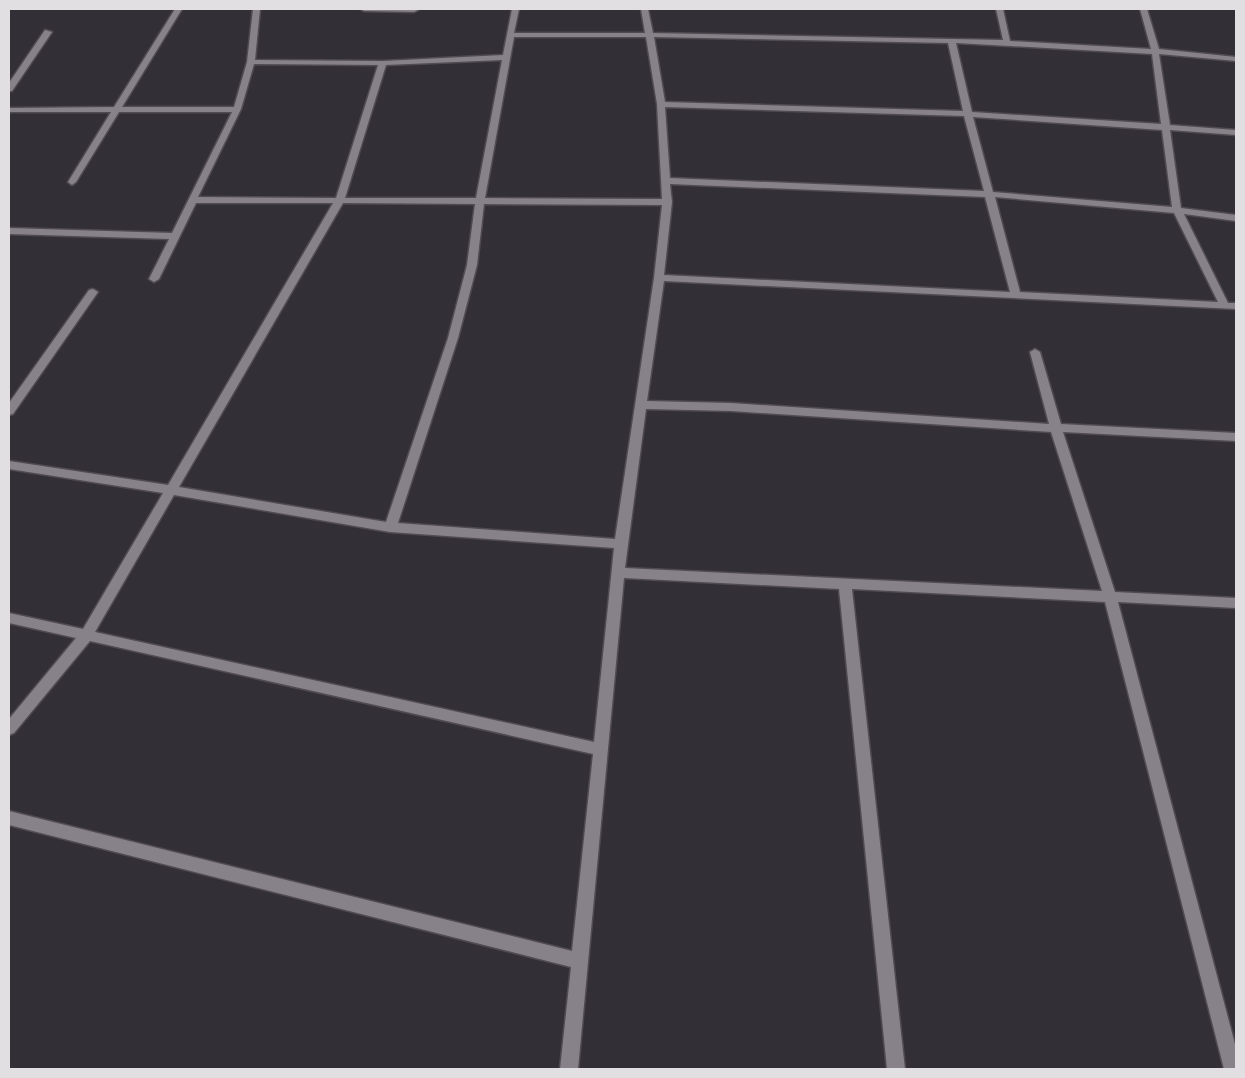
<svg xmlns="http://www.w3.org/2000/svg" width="1245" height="1078" viewBox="0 0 1245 1078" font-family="Quicksand,sans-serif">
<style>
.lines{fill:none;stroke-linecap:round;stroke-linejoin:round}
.minor-casing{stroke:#4f4b50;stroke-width:3}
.minor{fill:#87818a;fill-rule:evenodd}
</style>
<rect width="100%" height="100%" fill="#332f36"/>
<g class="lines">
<!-- minor casing -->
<g class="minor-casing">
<path id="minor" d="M 175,9 L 182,9 L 122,107 L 234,107 L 247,62 L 253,9 L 260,9 L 255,60 L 383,61 L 503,55 L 512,9 L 519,9 L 514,33 L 645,33 L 641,9 L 648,9 L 653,33 L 1003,40 L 996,9 L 1003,9 L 1010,41 L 1151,49 L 1140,9 L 1147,9 L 1159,49 L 1236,57 L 1236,61 L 1159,54 L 1170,125 L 1236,130 L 1236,135 L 1170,130 L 1181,208 L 1236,215 L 1236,221 L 1184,214 L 1228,303 L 1236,303 L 1236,309 L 664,281 L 647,401 L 731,403 L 1049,424 L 1030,352 L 1035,349 L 1040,352 L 1061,424 L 1236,433 L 1236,441 L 1063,432 L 1115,592 L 1236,598 L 1236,608 L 1118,602 L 1236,1048 L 1236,1069 L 1224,1069 L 1105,602 L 852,589 L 905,1069 L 887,1069 L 839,589 L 624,578 L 578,1069 L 560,1069 L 571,967 L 9,825 L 9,811 L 572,951 L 593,754 L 90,641 L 14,733 L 9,735 L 9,719 L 76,638 L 9,623 L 9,613 L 83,629 L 163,493 L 9,469 L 9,461 L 168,485 L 333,203 L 196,203 L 159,279 L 154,282 L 149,279 L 169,239 L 9,234 L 9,228 L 172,233 L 232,112 L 119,112 L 76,182 L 72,185 L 68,182 L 111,112 L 9,112 L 9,108 L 114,107 ZM 514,37 L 646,37 L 657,104 L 662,199 L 485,198 ZM 654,37 L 948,43 L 963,111 L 665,102 ZM 956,43 L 1152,54 L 1161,124 L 972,112 ZM 502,60 L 476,198 L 345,198 L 386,65 ZM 254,64 L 378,65 L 336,198 L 198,197 L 241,109 ZM 665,107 L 964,116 L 984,191 L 670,178 ZM 973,117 L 1162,130 L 1172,207 L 993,192 ZM 670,184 L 985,197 L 1010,292 L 664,275 L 672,202 ZM 995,197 L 1174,213 L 1218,302 L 1020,292 ZM 343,203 L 475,204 L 467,265 L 448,338 L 386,522 L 179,487 ZM 484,204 L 662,205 L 654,278 L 615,539 L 398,523 L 458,338 L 477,265 ZM 646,409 L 731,411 L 1051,432 L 1102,591 L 625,568 ZM 174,495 L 390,532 L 614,548 L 594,742 L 95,632 Z
M 360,9 L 417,9 L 418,10 L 414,12 L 364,11 Z
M 45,30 L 52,32 L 12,91 L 9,91 L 9,83 Z
M 93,289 L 98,292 L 13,414 L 9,415 L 9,403 L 89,290 Z"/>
</g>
<!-- minor -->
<use href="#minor" class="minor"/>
</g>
<!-- border -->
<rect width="1245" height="1078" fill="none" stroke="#e2dfe3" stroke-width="20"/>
</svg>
